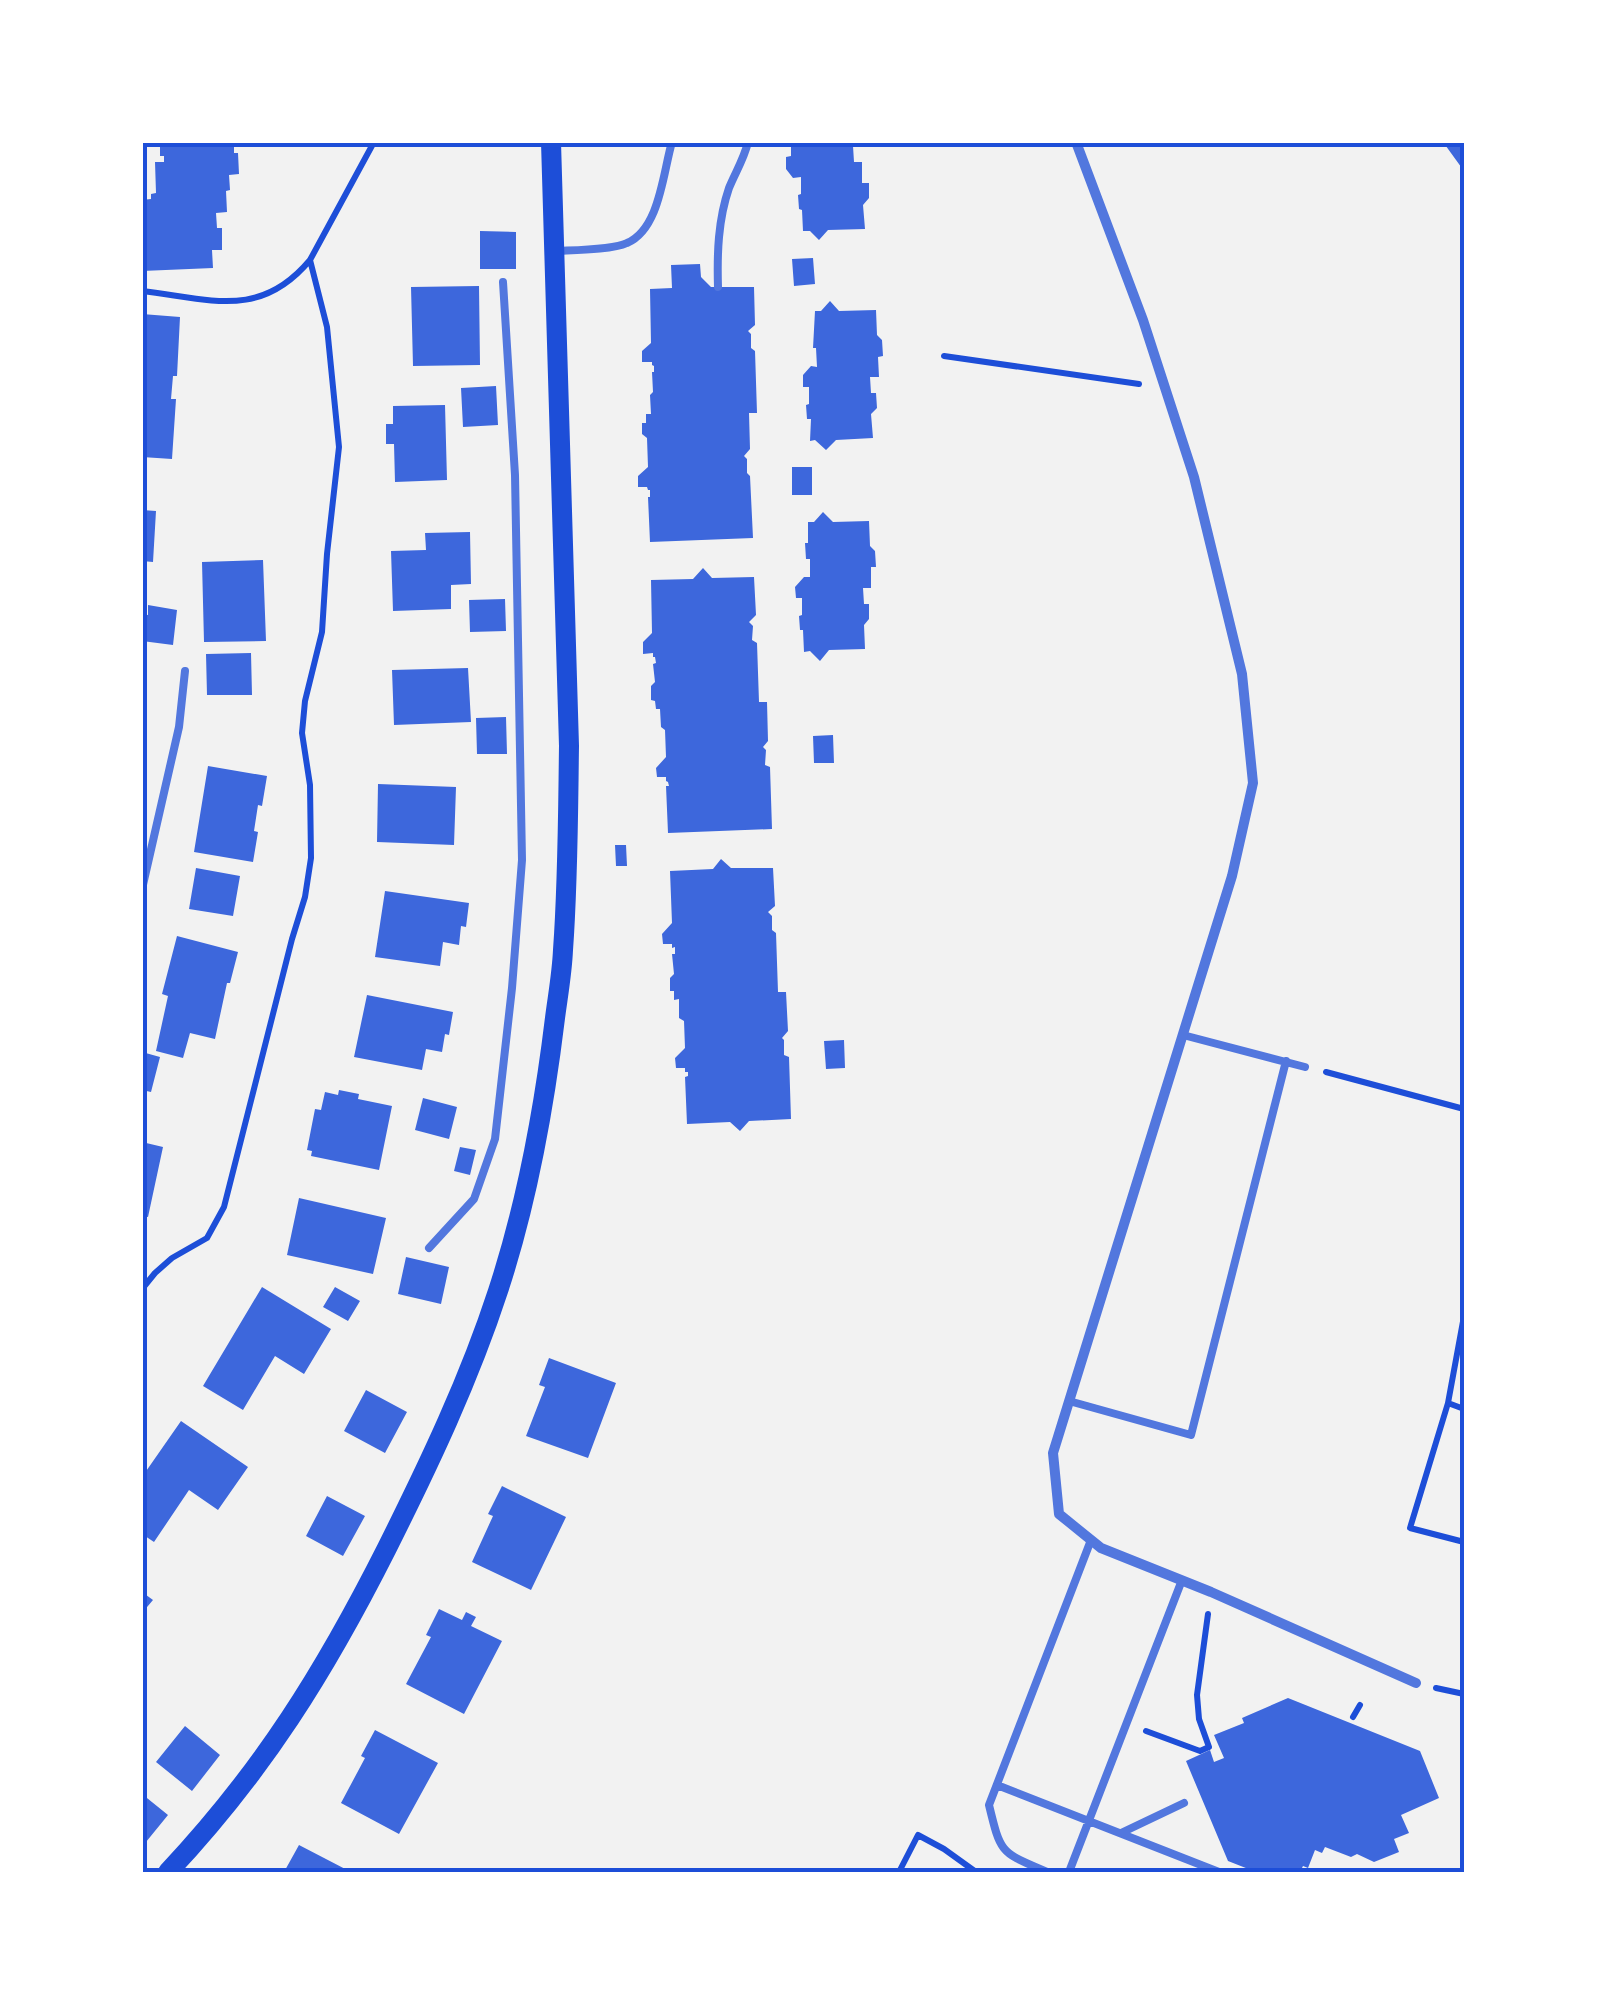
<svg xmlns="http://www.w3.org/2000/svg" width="1607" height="2015" viewBox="0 0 1607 2015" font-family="Ubuntu,sans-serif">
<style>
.building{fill:#3d67dc}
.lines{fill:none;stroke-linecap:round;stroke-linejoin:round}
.path{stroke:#1d4ed8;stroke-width:6}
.service{stroke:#5277de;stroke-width:8}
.minor{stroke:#5277de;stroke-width:10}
.secondary{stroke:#1d4ed8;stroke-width:20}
.neatline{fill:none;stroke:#1d4ed8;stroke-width:4}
</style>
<rect width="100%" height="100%" fill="#f2f2f2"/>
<!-- building -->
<path class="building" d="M 160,142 L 234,142 L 234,153 L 238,153 L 239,174 L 229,175 L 230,190 L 226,191 L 227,212 L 216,213 L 217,228 L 222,228 L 222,250 L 212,250 L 213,268 L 142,271 L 142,237 L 146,237 L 146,231 L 143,231 L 142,200 L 151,199 L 151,194 L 156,193 L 155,162 L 164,162 L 164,156 L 160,156 Z
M 791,142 L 864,142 L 864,145 L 853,146 L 854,162 L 862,162 L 862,183 L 869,183 L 869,198 L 863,205 L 865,229 L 828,230 L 819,240 L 810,231 L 803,231 L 802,210 L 799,209 L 798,195 L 801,194 L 801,177 L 793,178 L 786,169 L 786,157 L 791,156 Z
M 1443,142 L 1464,142 L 1464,171 Z
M 480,231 L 516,232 L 516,269 L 480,269 Z
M 813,258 L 815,284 L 794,286 L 792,259 Z
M 700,264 L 701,277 L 711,287 L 754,287 L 755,325 L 748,331 L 751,334 L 751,348 L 755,351 L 757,413 L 749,413 L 750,449 L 744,456 L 747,459 L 747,473 L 750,476 L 753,538 L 650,542 L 648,497 L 650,497 L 650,490 L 648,490 L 647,487 L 638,487 L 638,476 L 648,467 L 647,438 L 642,434 L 642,423 L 646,423 L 646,414 L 651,414 L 650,395 L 653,392 L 652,372 L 654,372 L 654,366 L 652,365 L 652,362 L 642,362 L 642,351 L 651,343 L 650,289 L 672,288 L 671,265 Z
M 479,286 L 480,365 L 413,366 L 411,287 Z
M 830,301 L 839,311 L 876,310 L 877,335 L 882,340 L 883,356 L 878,357 L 879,377 L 870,377 L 871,393 L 876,393 L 877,408 L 871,414 L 873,438 L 836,440 L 826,450 L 815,440 L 810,441 L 811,419 L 807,419 L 806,405 L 809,404 L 809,387 L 803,387 L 803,375 L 811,366 L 817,367 L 816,348 L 813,348 L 815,311 L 821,311 Z
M 142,314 L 180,317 L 177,376 L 173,376 L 171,399 L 176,399 L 172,459 L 142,457 Z
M 496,386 L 498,425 L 463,427 L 461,388 Z
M 445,405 L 447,480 L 395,482 L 394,444 L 386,444 L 386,424 L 393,424 L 393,406 Z
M 792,467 L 812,467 L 812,495 L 792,495 Z
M 142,510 L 156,511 L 153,562 L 142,561 Z
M 823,512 L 833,522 L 869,521 L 870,546 L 875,551 L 876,567 L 871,567 L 871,588 L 863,588 L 864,604 L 869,604 L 869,619 L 864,625 L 865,649 L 829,650 L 820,661 L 810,651 L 804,652 L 803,630 L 800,630 L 799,616 L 802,615 L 802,598 L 796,598 L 795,587 L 804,577 L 810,577 L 810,559 L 806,559 L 805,543 L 808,543 L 808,522 L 814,522 Z
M 470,532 L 471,584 L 451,585 L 451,609 L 393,611 L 391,551 L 426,550 L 425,533 Z
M 263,560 L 266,641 L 204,642 L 202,562 Z
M 703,568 L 712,578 L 754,577 L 756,615 L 749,622 L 753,626 L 752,640 L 757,643 L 759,702 L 767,702 L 768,741 L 763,747 L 766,750 L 765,765 L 770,767 L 772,829 L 668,833 L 666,786 L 669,786 L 668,782 L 666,781 L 666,777 L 657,777 L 656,768 L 666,757 L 665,730 L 661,727 L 660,709 L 656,709 L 655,701 L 651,700 L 651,686 L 655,682 L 653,664 L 656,663 L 655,657 L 653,657 L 653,653 L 643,654 L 643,642 L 652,633 L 651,580 L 693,579 Z
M 505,599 L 506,631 L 470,632 L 469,600 Z
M 148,605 L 177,610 L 173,645 L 142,641 L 142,614 L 148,615 Z
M 251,653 L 252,695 L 207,695 L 206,654 Z
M 468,668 L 471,722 L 394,725 L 392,670 Z
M 506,717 L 507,754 L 477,754 L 476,718 Z
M 833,735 L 834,763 L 814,763 L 813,736 Z
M 208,766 L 267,776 L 262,806 L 258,805 L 254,831 L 258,832 L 253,862 L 194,852 Z
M 378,784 L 456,787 L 454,845 L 377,842 Z
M 615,845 L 626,845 L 627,866 L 616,866 Z
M 721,859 L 731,868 L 773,868 L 775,906 L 768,912 L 772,916 L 772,930 L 776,933 L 778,992 L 786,992 L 788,1031 L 782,1038 L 784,1040 L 784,1055 L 789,1057 L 791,1119 L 749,1121 L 740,1131 L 730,1122 L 687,1124 L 685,1077 L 688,1076 L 688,1072 L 685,1072 L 685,1068 L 676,1068 L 675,1058 L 685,1048 L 684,1021 L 679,1018 L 679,999 L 674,1000 L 674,991 L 670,991 L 670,978 L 674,974 L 672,954 L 675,954 L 675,947 L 672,948 L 672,944 L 663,944 L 662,934 L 672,923 L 670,871 L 713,869 Z
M 196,868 L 240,876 L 233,916 L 189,909 Z
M 385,891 L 469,903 L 466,927 L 461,926 L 459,945 L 443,942 L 440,966 L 375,957 Z
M 177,936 L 238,952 L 230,983 L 227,983 L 215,1039 L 190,1033 L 183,1058 L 156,1051 L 168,996 L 162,994 Z
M 367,995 L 453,1012 L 449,1035 L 445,1034 L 442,1052 L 426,1049 L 422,1070 L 354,1057 Z
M 844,1040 L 845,1068 L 826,1069 L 824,1041 Z
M 142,1052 L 160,1057 L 151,1092 L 142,1090 Z
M 339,1090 L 359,1094 L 358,1099 L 392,1106 L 379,1170 L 311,1156 L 312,1151 L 307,1150 L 315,1109 L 321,1110 L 325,1092 L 338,1095 Z
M 423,1098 L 457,1107 L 449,1139 L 415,1130 Z
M 142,1142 L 163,1147 L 148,1217 L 142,1216 Z
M 460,1147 L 476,1150 L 470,1175 L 454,1171 Z
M 299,1198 L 386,1218 L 373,1274 L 287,1255 Z
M 406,1257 L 449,1267 L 441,1304 L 398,1294 Z
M 262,1287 L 331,1329 L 304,1374 L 275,1356 L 243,1410 L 203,1386 Z
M 335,1287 L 360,1301 L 348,1321 L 323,1307 Z
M 549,1358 L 616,1383 L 588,1458 L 526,1436 L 545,1387 L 539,1385 Z
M 366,1390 L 407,1412 L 385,1453 L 344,1431 Z
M 181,1421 L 248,1467 L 218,1510 L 189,1490 L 154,1542 L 142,1534 L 142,1477 Z
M 502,1486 L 566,1517 L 531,1590 L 472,1562 L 493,1516 L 488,1514 Z
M 327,1496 L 365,1516 L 343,1556 L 306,1536 Z
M 142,1592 L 153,1600 L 142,1613 Z
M 439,1609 L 462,1620 L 466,1612 L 476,1617 L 471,1626 L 502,1641 L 464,1714 L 406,1684 L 431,1637 L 426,1635 Z
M 1288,1698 L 1420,1751 L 1439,1798 L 1401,1815 L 1409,1833 L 1394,1839 L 1399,1852 L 1374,1862 L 1357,1854 L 1351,1857 L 1325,1847 L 1322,1853 L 1315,1850 L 1308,1868 L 1303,1866 L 1300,1872 L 1256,1872 L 1228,1861 L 1186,1761 L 1210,1750 L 1214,1762 L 1224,1758 L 1214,1735 L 1244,1723 L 1242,1718 Z
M 185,1726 L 220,1755 L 192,1791 L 156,1762 Z
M 375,1730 L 438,1763 L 399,1834 L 341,1803 L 365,1758 L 361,1756 Z
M 142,1794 L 168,1815 L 146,1842 L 142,1840 Z
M 299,1845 L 351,1872 L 284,1872 Z"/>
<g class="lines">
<!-- path -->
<path class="path" d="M 142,291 C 210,299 260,320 310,260 L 374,142
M 944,356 L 1139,384
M 1326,1072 L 1464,1109
M 142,1289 L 155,1273 L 172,1258 L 207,1238 L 224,1207 L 292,939 L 305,897 L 311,858 L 310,785 L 302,733 L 305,701 L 322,632 L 327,554 L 339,447 L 327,327 L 310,260
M 1464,1316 L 1448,1403 L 1410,1528 L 1464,1542
M 1448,1403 L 1464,1409
M 1436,1688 L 1464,1694
M 1353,1717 L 1360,1705
M 1146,1731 L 1200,1751 L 1209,1747 L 1199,1719 L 1197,1695 L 1208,1614
M 899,1872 L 918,1835 L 944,1849 L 976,1872"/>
<!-- service -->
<path class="service" d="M 555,251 C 573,250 612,250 627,243 C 660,229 663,172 672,142
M 718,287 C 717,254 718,220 729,188 C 735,173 744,159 748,142
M 142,889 L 179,727 L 185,671
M 1183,1035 L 1305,1067
M 429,1248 L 474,1199 L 495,1139 L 512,988 L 522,860 L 515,475 L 503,282
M 1069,1401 L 1191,1435 L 1286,1061
M 997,1785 L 1219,1872
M 1121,1833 L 1184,1803
M 1047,1872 C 1001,1852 1001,1855 989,1805 L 1091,1540
M 1069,1872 L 1182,1580"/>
<!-- minor -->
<path class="minor" d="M 1076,142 L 1143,320 L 1194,477 L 1242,674 L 1253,783 L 1232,876 L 1053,1453 L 1059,1514 L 1101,1548 L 1211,1592 L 1416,1683"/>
<!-- secondary -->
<path class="secondary" d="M 168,1872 C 263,1771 325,1671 387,1548 C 429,1464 469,1380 498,1291 C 527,1203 544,1109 555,1018 C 558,995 562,973 563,950 C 568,882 568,814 569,746 L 551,142"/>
</g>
<!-- border -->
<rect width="1607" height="2015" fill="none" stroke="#ffffff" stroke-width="290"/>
<rect x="145" y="145" width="1317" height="1725" class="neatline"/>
</svg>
